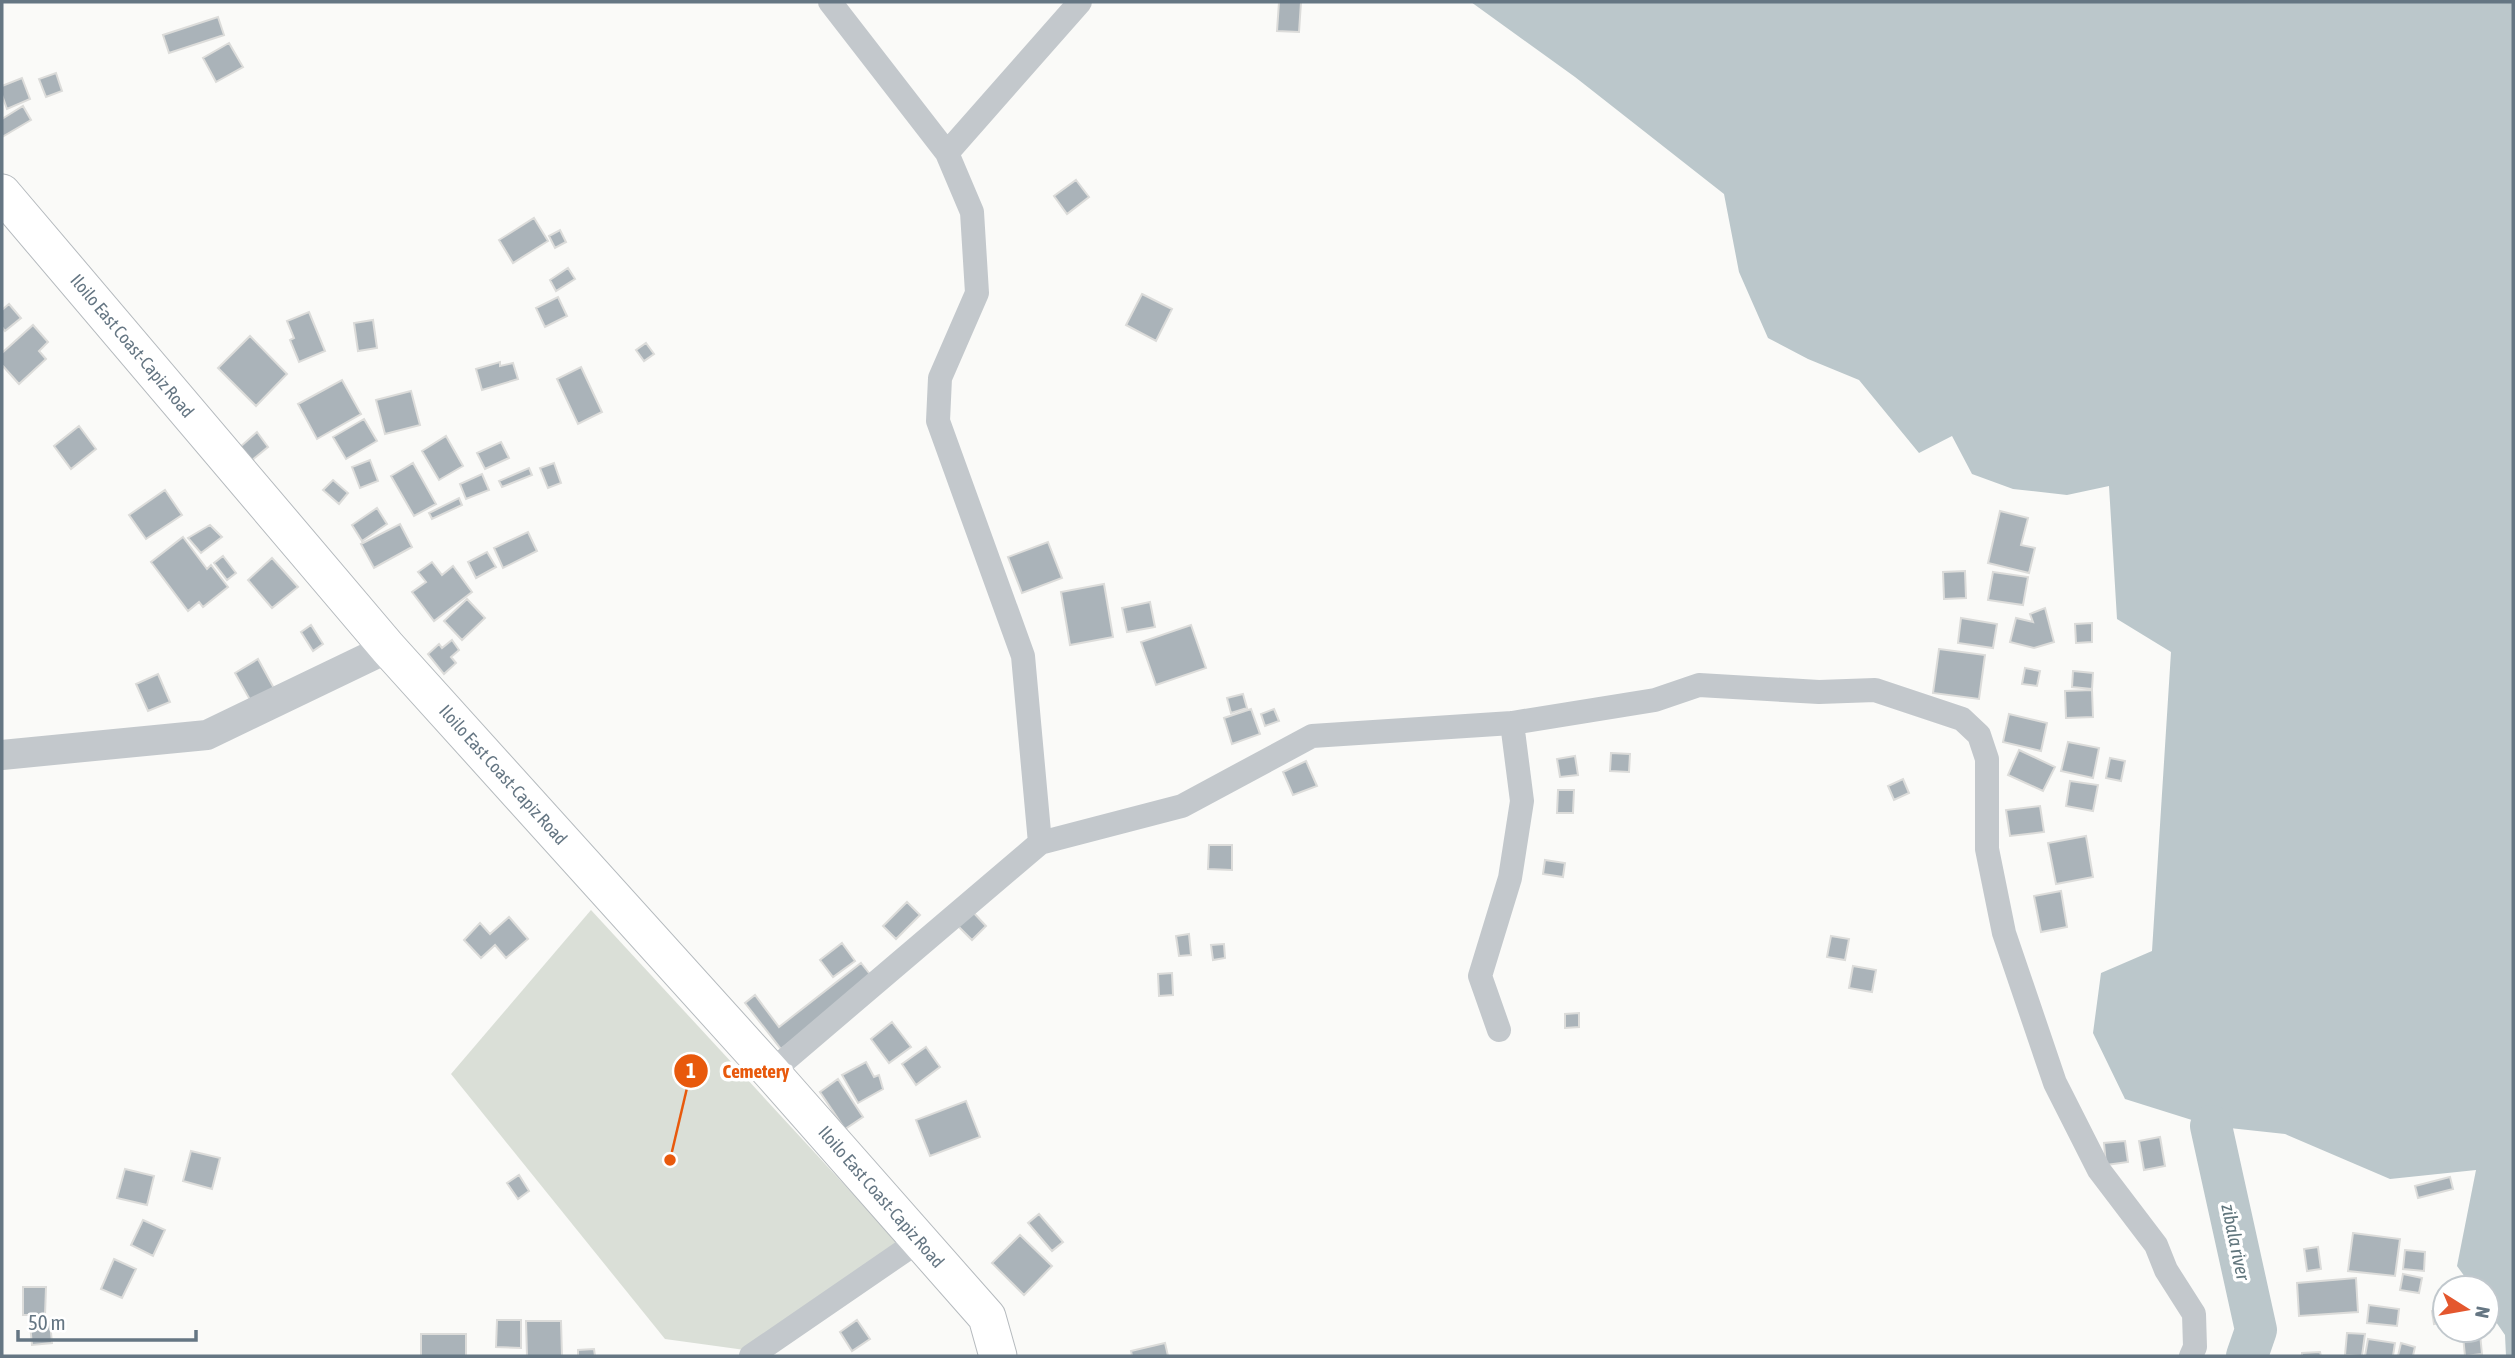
<svg xmlns="http://www.w3.org/2000/svg" width="2515" height="1358" viewBox="0 0 2515 1358" font-family="'Asap Condensed',sans-serif">
<style>
.green{fill:#dadfd7}
.water{fill:#bbc7cb}
.lines{fill:none;stroke-linecap:round;stroke-linejoin:round}
.river{stroke:#bbc7cb;stroke-width:42}
.building{fill:#aab3b9;stroke:#dcdcda;stroke-width:2}
.primary-casing{stroke:#b5babe;stroke-width:39}
.minor{stroke:#c3c8cc;stroke-width:24}
.tertiary{stroke:#c3c8cc;stroke-width:30}
.primary{stroke:#fff;stroke-width:37}
.labels{text-anchor:middle;stroke-width:7;stroke-linejoin:round;paint-order:stroke}
.street-label{font-size:18px;fill:#657683;stroke:#fff}
.water-label{font-size:19px;font-style:italic;fill:#60757c;stroke:#fff}
.leader{fill:none;stroke:#e8590c;stroke-width:2.5}
.callout-dot{fill:#e8590c;stroke:#fff;stroke-width:2.5}
.mark-label{font-size:21px;text-anchor:middle;font-weight:bold;fill:#fff}
.callout-label{font-size:19px;text-anchor:middle;font-weight:bold;fill:#e8590c;stroke:#fff;stroke-width:7;stroke-linejoin:round;paint-order:stroke}
</style>
<rect width="100%" height="100%" fill="#fafaf8"/>
<!-- green -->
<path class="green" d="M 591,910 L 900,1245 L 745,1350 L 665,1339 L 451,1074 Z"/>
<!-- water -->
<path class="water" d="M 1471,2 L 2513,2 L 2513,1356 L 2506,1356 L 2505,1335 L 2487,1309 L 2487,1288 L 2473,1288 L 2457,1266 L 2476,1170 L 2390,1179 L 2285,1134 L 2211,1126 L 2125,1099 L 2093,1033 L 2101,973 L 2152,951 L 2171,652 L 2117,619 L 2109,486 L 2067,495 L 2013,489 L 1972,474 L 1952,436 L 1919,453 L 1859,380 L 1808,359 L 1768,338 L 1739,272 L 1724,194 L 1575,77 Z"/>
<g class="lines">
<!-- river -->
<path class="river" d="M 2211,1126 L 2256,1330 L 2247,1356"/>
</g>
<!-- building -->
<path class="building" d="M 1279,2 L 1301,2 L 1299,32 L 1277,31 Z
M 218,17 L 224,35 L 169,53 L 163,35 Z
M 229,43 L 243,67 L 216,82 L 203,58 Z
M 56,73 L 62,91 L 46,97 L 39,79 Z
M 22,78 L 30,99 L 7,109 L 2,95 L 2,86 Z
M 23,106 L 31,120 L 2,137 L 2,119 Z
M 1076,180 L 1089,197 L 1067,214 L 1054,196 Z
M 534,218 L 548,241 L 513,263 L 499,240 Z
M 560,230 L 566,242 L 555,248 L 549,236 Z
M 568,268 L 575,279 L 556,291 L 550,280 Z
M 1142,294 L 1172,309 L 1156,341 L 1126,325 Z
M 558,297 L 567,316 L 545,327 L 536,308 Z
M 9,304 L 21,318 L 5,331 L 2,327 L 2,310 Z
M 309,312 L 325,351 L 299,362 L 290,340 L 294,338 L 287,321 Z
M 373,320 L 377,348 L 358,351 L 354,323 Z
M 33,325 L 48,342 L 39,351 L 46,359 L 19,384 L 2,365 L 2,353 Z
M 250,336 L 287,374 L 256,406 L 218,368 Z
M 646,343 L 654,354 L 644,361 L 636,350 Z
M 500,362 L 500,366 L 513,363 L 518,379 L 482,390 L 476,369 Z
M 581,367 L 602,412 L 578,424 L 557,379 Z
M 342,380 L 361,414 L 317,439 L 298,404 Z
M 411,391 L 420,425 L 385,434 L 376,400 Z
M 364,419 L 377,441 L 346,459 L 333,437 Z
M 79,426 L 96,449 L 71,469 L 54,446 Z
M 257,432 L 268,447 L 251,461 L 240,447 Z
M 446,436 L 463,466 L 439,480 L 422,451 Z
M 501,442 L 509,458 L 485,469 L 477,453 Z
M 370,460 L 378,481 L 360,488 L 352,467 Z
M 413,463 L 436,504 L 414,516 L 391,476 Z
M 554,463 L 561,483 L 548,488 L 540,468 Z
M 529,468 L 532,475 L 502,487 L 499,481 Z
M 482,474 L 489,490 L 466,499 L 460,484 Z
M 333,480 L 348,493 L 339,504 L 323,490 Z
M 165,490 L 182,515 L 146,539 L 129,515 Z
M 459,498 L 462,505 L 432,519 L 429,513 Z
M 377,508 L 387,524 L 362,541 L 352,525 Z
M 2000,511 L 2028,518 L 2021,545 L 2035,548 L 2029,573 L 1988,563 Z
M 400,524 L 412,547 L 374,568 L 361,544 Z
M 210,525 L 222,537 L 201,553 L 188,538 Z
M 528,532 L 537,551 L 503,568 L 494,548 Z
M 183,537 L 207,569 L 211,565 L 228,587 L 203,607 L 199,602 L 188,611 L 151,562 Z
M 1048,542 L 1062,578 L 1022,593 L 1008,557 Z
M 487,552 L 496,567 L 476,578 L 468,562 Z
M 223,556 L 236,573 L 227,580 L 214,563 Z
M 272,558 L 298,587 L 272,608 L 248,580 Z
M 432,562 L 442,575 L 453,566 L 472,592 L 434,621 L 412,592 L 426,582 L 418,572 Z
M 1965,571 L 1966,598 L 1944,599 L 1943,572 Z
M 1993,572 L 2028,577 L 2023,605 L 1988,600 Z
M 1104,584 L 1113,637 L 1070,645 L 1061,592 Z
M 467,599 L 485,618 L 462,640 L 444,621 Z
M 1150,602 L 1155,627 L 1127,632 L 1122,608 Z
M 2045,608 L 2054,642 L 2034,648 L 2010,642 L 2016,618 L 2033,622 L 2030,614 Z
M 1961,618 L 1997,624 L 1993,648 L 1958,643 Z
M 2092,623 L 2092,642 L 2076,643 L 2075,624 Z
M 311,625 L 323,644 L 313,651 L 301,632 Z
M 1191,625 L 1206,668 L 1156,685 L 1141,642 Z
M 452,640 L 459,650 L 451,657 L 456,663 L 444,674 L 428,654 L 439,644 L 442,648 Z
M 1939,649 L 1985,655 L 1979,699 L 1933,693 Z
M 258,659 L 276,692 L 253,705 L 235,673 Z
M 2025,668 L 2040,671 L 2037,686 L 2022,684 Z
M 2073,671 L 2093,673 L 2092,689 L 2072,687 Z
M 158,674 L 170,702 L 148,711 L 136,684 Z
M 2092,690 L 2093,717 L 2066,718 L 2065,691 Z
M 1243,694 L 1247,708 L 1231,713 L 1227,698 Z
M 1251,709 L 1260,734 L 1232,744 L 1224,718 Z
M 1274,709 L 1279,721 L 1265,726 L 1261,714 Z
M 2009,714 L 2047,723 L 2041,751 L 2003,742 Z
M 2068,742 L 2099,748 L 2093,778 L 2061,771 Z
M 2019,750 L 2055,767 L 2043,791 L 2008,775 Z
M 1611,753 L 1630,754 L 1629,772 L 1610,771 Z
M 1575,756 L 1578,775 L 1560,777 L 1557,759 Z
M 2110,758 L 2125,761 L 2121,781 L 2106,778 Z
M 1306,761 L 1317,786 L 1293,795 L 1283,772 Z
M 1903,779 L 1909,793 L 1894,800 L 1888,786 Z
M 2070,781 L 2098,785 L 2093,811 L 2066,806 Z
M 1558,790 L 1574,790 L 1573,813 L 1557,813 Z
M 2040,806 L 2044,832 L 2010,836 L 2006,810 Z
M 2086,836 L 2093,877 L 2056,884 L 2048,843 Z
M 1209,845 L 1232,845 L 1232,870 L 1208,869 Z
M 1545,860 L 1565,863 L 1563,877 L 1543,874 Z
M 2061,891 L 2067,927 L 2041,932 L 2034,896 Z
M 907,902 L 920,915 L 896,939 L 883,926 Z
M 972,911 L 986,926 L 972,940 L 957,925 Z
M 509,917 L 528,939 L 506,958 L 495,945 L 481,958 L 464,940 L 480,923 L 490,934 Z
M 1189,934 L 1191,955 L 1179,956 L 1176,936 Z
M 1831,936 L 1849,939 L 1845,960 L 1827,957 Z
M 842,943 L 855,961 L 833,977 L 820,960 Z
M 1224,944 L 1225,958 L 1213,960 L 1211,945 Z
M 861,963 L 873,978 L 781,1049 L 745,1003 L 755,995 L 779,1027 Z
M 1853,966 L 1876,970 L 1872,992 L 1849,988 Z
M 1172,973 L 1173,995 L 1159,996 L 1158,974 Z
M 1579,1013 L 1579,1027 L 1565,1028 L 1565,1014 Z
M 892,1022 L 911,1047 L 889,1063 L 871,1039 Z
M 926,1047 L 940,1067 L 916,1085 L 902,1064 Z
M 866,1062 L 874,1077 L 879,1075 L 883,1089 L 858,1103 L 842,1075 Z
M 838,1079 L 863,1117 L 845,1129 L 820,1092 Z
M 966,1101 L 980,1137 L 930,1156 L 916,1120 Z
M 2160,1137 L 2165,1166 L 2144,1170 L 2139,1141 Z
M 2125,1141 L 2128,1162 L 2106,1165 L 2104,1143 Z
M 191,1151 L 220,1158 L 212,1189 L 183,1181 Z
M 125,1169 L 154,1176 L 147,1205 L 117,1198 Z
M 519,1175 L 529,1191 L 518,1199 L 507,1183 Z
M 2450,1177 L 2453,1189 L 2418,1198 L 2415,1186 Z
M 1039,1214 L 1063,1242 L 1052,1251 L 1028,1223 Z
M 143,1220 L 165,1230 L 153,1256 L 131,1245 Z
M 2353,1233 L 2400,1239 L 2395,1276 L 2348,1271 Z
M 1020,1235 L 1052,1266 L 1024,1295 L 992,1263 Z
M 2318,1247 L 2321,1269 L 2307,1271 L 2304,1249 Z
M 2405,1250 L 2425,1252 L 2424,1271 L 2403,1269 Z
M 114,1259 L 136,1269 L 122,1298 L 101,1289 Z
M 2403,1274 L 2422,1278 L 2419,1293 L 2400,1290 Z
M 2356,1278 L 2358,1312 L 2299,1316 L 2297,1283 Z
M 23,1287 L 46,1287 L 45,1315 L 23,1315 Z
M 2369,1305 L 2399,1309 L 2397,1326 L 2367,1323 Z
M 2445,1308 L 2445,1322 L 2434,1324 L 2432,1311 Z
M 497,1320 L 521,1320 L 521,1348 L 496,1347 Z
M 857,1320 L 870,1339 L 852,1351 L 840,1332 Z
M 526,1321 L 561,1321 L 562,1356 L 527,1356 Z
M 50,1322 L 52,1343 L 32,1345 L 30,1324 Z
M 2347,1333 L 2365,1334 L 2362,1356 L 2345,1355 Z
M 421,1334 L 466,1334 L 466,1356 L 421,1356 Z
M 2480,1334 L 2482,1354 L 2465,1356 L 2463,1336 Z
M 2368,1339 L 2395,1343 L 2393,1356 L 2365,1356 Z
M 1165,1343 L 1168,1356 L 1132,1356 L 1131,1351 Z
M 2401,1343 L 2415,1347 L 2413,1356 L 2398,1356 Z
M 594,1349 L 595,1356 L 578,1356 L 578,1350 Z
M 2320,1352 L 2321,1356 L 2302,1356 L 2302,1353 Z"/>
<g class="lines">
<!-- primary casing -->
<g class="primary-casing">
<path id="primary" d="M 2,193 L 388,648 L 771,1072 L 987,1317 L 998,1356"/>
</g>
<!-- minor -->
<path class="minor" d="M 947,153 L 1080,2
M 1040,843 L 1182,806 L 1312,736 L 1512,723 L 1655,700 L 1699,685 L 1819,692 L 1875,690 L 1962,719 L 1979,735 L 1987,759 L 1987,849 L 2004,933 L 2055,1083 L 2099,1170 L 2156,1245 L 2166,1270 L 2194,1314 L 2195,1347 L 2191,1356
M 1499,1030 L 1480,976 L 1510,878 L 1522,801 L 1512,723
M 771,1072 L 1040,843 L 1023,656 L 938,421 L 940,378 L 977,293 L 972,212 L 947,153 L 830,2
M 751,1356 L 920,1240"/>
<!-- tertiary -->
<path class="tertiary" d="M 2,755 L 207,735 L 388,648"/>
<!-- primary -->
<use href="#primary" class="primary"/>
</g>
<g class="labels">
<!-- street labels -->
<g class="street-label">
<text transform="translate(132 346) rotate(50)" y="6">Iloilo East Coast-Capiz Road</text>
<text transform="translate(503 775) rotate(48)" y="6">Iloilo East Coast-Capiz Road</text>
<text transform="translate(881 1197) rotate(49)" y="6">Iloilo East Coast-Capiz Road</text>
</g>
<!-- water labels -->
<g class="water-label">
<text transform="translate(2236 1242) rotate(78)" y="7">zibala river</text>
</g>
</g>
<!-- callouts -->
<path class="leader" d="M670 1160L691 1071"/>
<g class="callout-dot">
<circle cx="670" cy="1160" r="7"/>
<circle cx="691" cy="1071" r="18"/>
</g>
<g class="mark-label">
<text x="691" y="1078">1</text>
</g>
<g class="callout-label">
<text x="756" y="1078">Cemetery</text>
</g>
<!-- border -->
<rect width="2515" height="1358" fill="none" stroke="#657683" stroke-width="7"/>
<!-- north arrow -->
<g transform="translate(2466 1309) rotate(101)"><circle r="33" fill="#ffffff" stroke="#c1c8cd" stroke-width="2"/>
<path d="M0-5L12 26L0 18L-12 26Z" fill="#e4572e"/>
<text y="-10" font-size="19" font-weight="bold" text-anchor="middle" fill="#657683">N</text>
</g>
<!-- scale -->
<path d="M18 1330v10h178v-10" fill="none" stroke="#657683" stroke-width="3.5"/>
<text x="28" y="1330" font-size="21" fill="#657683" stroke="#ffffff" stroke-width="5" paint-order="stroke">50 m</text>
</svg>
